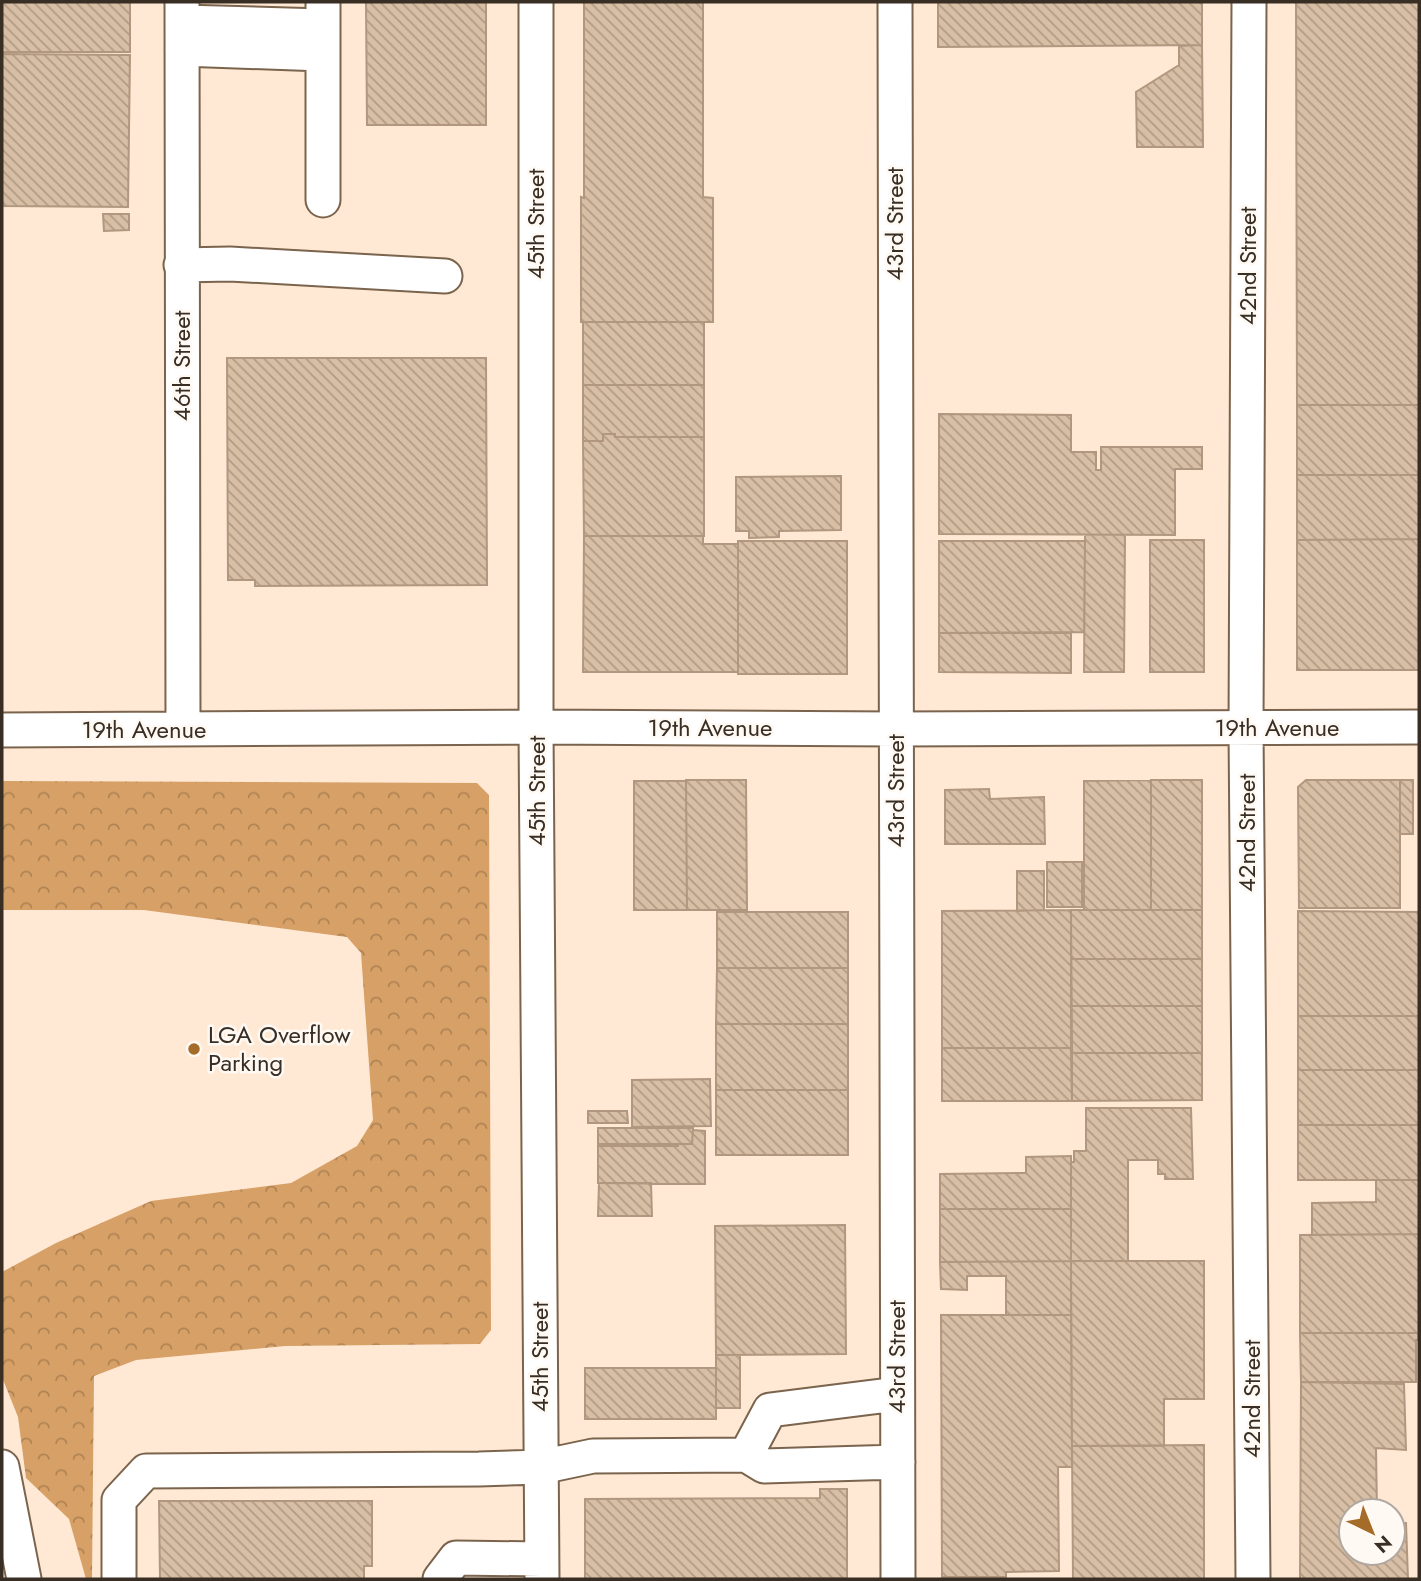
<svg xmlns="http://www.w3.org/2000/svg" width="1421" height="1581" viewBox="0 0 1421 1581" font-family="Jost,sans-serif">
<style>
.forest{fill:url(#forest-crowns)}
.building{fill:url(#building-back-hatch);stroke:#b1977f;stroke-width:2}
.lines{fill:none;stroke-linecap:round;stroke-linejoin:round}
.minor-casing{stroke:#7b644d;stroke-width:37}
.minor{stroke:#fff;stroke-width:33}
.poi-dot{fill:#a46b29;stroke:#fff9f4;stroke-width:2.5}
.labels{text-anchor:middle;stroke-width:5;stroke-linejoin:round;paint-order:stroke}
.street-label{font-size:24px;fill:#382e24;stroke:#fff9f4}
.poi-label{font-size:24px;fill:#382e24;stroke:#fff9f4;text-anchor:start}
</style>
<defs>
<pattern id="forest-crowns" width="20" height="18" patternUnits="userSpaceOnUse" patternTransform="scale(1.75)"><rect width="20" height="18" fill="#d7a066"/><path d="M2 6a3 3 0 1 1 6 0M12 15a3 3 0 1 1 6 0" fill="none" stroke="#af8354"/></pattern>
<pattern id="building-back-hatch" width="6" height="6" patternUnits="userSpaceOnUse" patternTransform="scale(1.75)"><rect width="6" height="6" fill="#d8bea4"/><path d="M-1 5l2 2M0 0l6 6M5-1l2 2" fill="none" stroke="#b09b85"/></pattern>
</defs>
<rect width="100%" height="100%" fill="#ffe9d4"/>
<!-- forest -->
<path class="forest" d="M 2,781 L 477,783 L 489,795 L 491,1330 L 480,1344 L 285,1346 L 136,1360 L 94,1376 L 92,1579 L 86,1579 L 69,1519 L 26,1478 L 18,1417 L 2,1377 L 2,1272 L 56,1243 L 151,1201 L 291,1183 L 357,1146 L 373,1120 L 361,953 L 347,937 L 144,910 L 2,910 Z"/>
<!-- building -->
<path class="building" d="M 2,2 L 130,2 L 130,52 L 2,52 Z
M 366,2 L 486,2 L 486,125 L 367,125 Z
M 584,2 L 703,2 L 703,197 L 713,198 L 713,322 L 581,322 L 581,197 L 584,198 Z
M 938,2 L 1202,2 L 1202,45 L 938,47 Z
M 1296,2 L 1419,2 L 1419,405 L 1297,405 Z
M 1202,45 L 1203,147 L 1137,147 L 1136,92 L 1179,65 L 1179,46 Z
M 2,54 L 130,55 L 128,207 L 2,206 Z
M 103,214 L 129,214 L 129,230 L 104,231 Z
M 583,322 L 704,322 L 704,385 L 583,385 Z
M 227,358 L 486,358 L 487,585 L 255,586 L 255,580 L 228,580 Z
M 583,385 L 704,385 L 704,437 L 615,437 L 615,434 L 603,434 L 603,441 L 583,441 Z
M 1297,405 L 1419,405 L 1419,475 L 1297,475 Z
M 939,414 L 1071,415 L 1071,452 L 1096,452 L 1096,470 L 1101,470 L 1101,447 L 1202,447 L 1202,469 L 1175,469 L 1175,535 L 939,534 Z
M 603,434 L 615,434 L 615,437 L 704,437 L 704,536 L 584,536 L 583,441 L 603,441 Z
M 1297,475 L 1419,475 L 1419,539 L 1297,540 Z
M 841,476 L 841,530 L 779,531 L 779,537 L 749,538 L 749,531 L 736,531 L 736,477 Z
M 1085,535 L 1125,535 L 1124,672 L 1084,672 Z
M 584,536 L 703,536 L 703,544 L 738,544 L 738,672 L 583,672 Z
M 1419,539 L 1419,670 L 1297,670 L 1297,540 Z
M 1150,540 L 1204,540 L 1204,672 L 1150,672 Z
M 738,541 L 847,541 L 847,674 L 738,674 Z
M 939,541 L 1085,541 L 1084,632 L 939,633 Z
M 939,633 L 1071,633 L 1071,673 L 939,672 Z
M 746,780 L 747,910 L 687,910 L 686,780 Z
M 1151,780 L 1202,780 L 1202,910 L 1151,910 Z
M 1151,780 L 1151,910 L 1084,910 L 1084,781 Z
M 1306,780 L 1400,780 L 1400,908 L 1299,908 L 1298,787 Z
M 1400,780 L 1413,780 L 1413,834 L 1400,834 Z
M 634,781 L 686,781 L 687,910 L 634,910 Z
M 989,789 L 990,799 L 1044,797 L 1045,844 L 945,844 L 945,790 Z
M 1047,862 L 1082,862 L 1082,907 L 1047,907 Z
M 1017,871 L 1044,871 L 1044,910 L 1017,911 Z
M 1071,910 L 1072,1048 L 942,1048 L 942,911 Z
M 1071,910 L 1202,910 L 1202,959 L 1071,959 Z
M 1298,911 L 1419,912 L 1419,1016 L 1298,1016 Z
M 717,912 L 848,912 L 848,968 L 717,968 Z
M 1071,959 L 1202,959 L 1202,1006 L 1071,1006 Z
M 717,968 L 848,968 L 848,1024 L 716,1024 Z
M 1071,1006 L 1202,1006 L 1202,1053 L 1071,1053 Z
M 1298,1016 L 1419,1016 L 1419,1070 L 1298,1070 Z
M 716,1024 L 848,1024 L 848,1090 L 716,1090 Z
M 942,1048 L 1072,1048 L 1072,1101 L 942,1101 Z
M 1071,1053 L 1202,1053 L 1202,1100 L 1072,1101 Z
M 1298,1070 L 1419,1070 L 1419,1125 L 1298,1125 Z
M 710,1079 L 711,1126 L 632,1127 L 632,1080 Z
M 716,1090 L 848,1090 L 848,1155 L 716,1155 Z
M 1086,1108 L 1191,1108 L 1193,1179 L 1165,1179 L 1165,1174 L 1158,1174 L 1158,1160 L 1128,1160 L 1128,1261 L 1071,1261 L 1071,1162 L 1074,1162 L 1074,1151 L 1086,1151 Z
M 588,1111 L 627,1111 L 628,1123 L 588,1123 Z
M 1298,1125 L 1419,1125 L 1419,1180 L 1298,1180 Z
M 598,1128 L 693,1128 L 692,1144 L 598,1144 Z
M 693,1130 L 705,1131 L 705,1184 L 598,1183 L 598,1146 L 678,1146 L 678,1144 L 692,1144 Z
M 1071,1156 L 1071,1209 L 940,1209 L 940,1174 L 1026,1173 L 1026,1157 Z
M 1376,1180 L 1419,1180 L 1419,1234 L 1312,1235 L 1312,1203 L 1376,1202 Z
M 599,1183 L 651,1183 L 652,1216 L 598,1216 Z
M 940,1209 L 1071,1209 L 1071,1261 L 940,1262 Z
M 845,1225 L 846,1354 L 716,1355 L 715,1226 Z
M 1419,1234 L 1419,1333 L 1300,1333 L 1300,1235 Z
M 1071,1261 L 1071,1315 L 1006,1315 L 1006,1276 L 967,1276 L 967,1290 L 941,1289 L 940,1262 Z
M 1071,1261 L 1204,1261 L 1204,1399 L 1164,1399 L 1164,1446 L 1072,1446 Z
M 941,1315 L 1071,1315 L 1072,1467 L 1058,1467 L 1059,1571 L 1006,1572 L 1006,1577 L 942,1577 Z
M 1300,1333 L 1419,1333 L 1419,1340 L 1416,1340 L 1416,1382 L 1301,1382 Z
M 716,1355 L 740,1355 L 740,1408 L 716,1408 Z
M 585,1368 L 716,1368 L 716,1419 L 585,1419 Z
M 1301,1382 L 1404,1384 L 1406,1450 L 1376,1448 L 1377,1511 L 1351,1511 L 1351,1553 L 1393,1553 L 1393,1524 L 1406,1523 L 1408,1579 L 1300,1579 Z
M 1204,1445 L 1204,1579 L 1073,1579 L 1072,1446 Z
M 820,1489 L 847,1489 L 847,1578 L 585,1579 L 585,1499 L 820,1498 Z
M 159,1501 L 372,1501 L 372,1566 L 364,1566 L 364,1579 L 160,1579 Z"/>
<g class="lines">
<!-- minor casing -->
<g class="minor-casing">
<path id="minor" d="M 182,2 L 183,729
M 323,2 L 323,200
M 536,2 L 536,727 L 542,1579
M 895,2 L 898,1579
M 1249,2 L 1246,728 L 1253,1579
M 182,22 L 323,26
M 182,49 L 322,54
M 181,265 L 230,264 L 445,276
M 2,730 L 536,727 L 896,729 L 1419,727
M 746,1455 L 770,1410 L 897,1394
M 2,1467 L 24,1579
M 119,1579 L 119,1500 L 146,1471 L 479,1469 L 541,1467 L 593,1456 L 746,1455 L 764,1466 L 898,1462
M 440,1579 L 456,1558 L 541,1559"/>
</g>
<!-- minor -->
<use href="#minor" class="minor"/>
</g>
<!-- markers -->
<circle class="poi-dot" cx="194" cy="1049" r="7"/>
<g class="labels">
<!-- street labels -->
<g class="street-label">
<text transform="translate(536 224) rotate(-90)" y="8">45th Street</text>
<text transform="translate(895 224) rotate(-90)" y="8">43rd Street</text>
<text transform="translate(1248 266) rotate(-90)" y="8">42nd Street</text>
<text transform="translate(182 366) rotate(-90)" y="8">46th Street</text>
<text x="710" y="736">19th Avenue</text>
<text x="1277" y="736">19th Avenue</text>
<text x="144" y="738">19th Avenue</text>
<text transform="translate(537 791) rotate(-90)" y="8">45th Street</text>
<text transform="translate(896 791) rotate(-90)" y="8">43rd Street</text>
<text transform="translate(1247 833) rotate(-90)" y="8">42nd Street</text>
<text transform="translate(540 1357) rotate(-90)" y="8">45th Street</text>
<text transform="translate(897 1357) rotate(-90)" y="8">43rd Street</text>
<text transform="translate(1252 1399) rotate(-90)" y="8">42nd Street</text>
</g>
<!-- poi labels -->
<g class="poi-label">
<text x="208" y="1043">LGA Overflow<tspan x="208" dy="28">Parking</tspan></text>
</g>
</g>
<!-- border -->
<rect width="1421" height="1581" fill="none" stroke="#382e24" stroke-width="7"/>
<!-- north arrow -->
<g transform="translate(1372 1532) rotate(137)"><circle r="33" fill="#fff9f4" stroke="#afa8a1" stroke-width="2"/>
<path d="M0-5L12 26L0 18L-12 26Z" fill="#a46b29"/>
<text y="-10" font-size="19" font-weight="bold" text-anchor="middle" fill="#382e24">N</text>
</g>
</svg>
